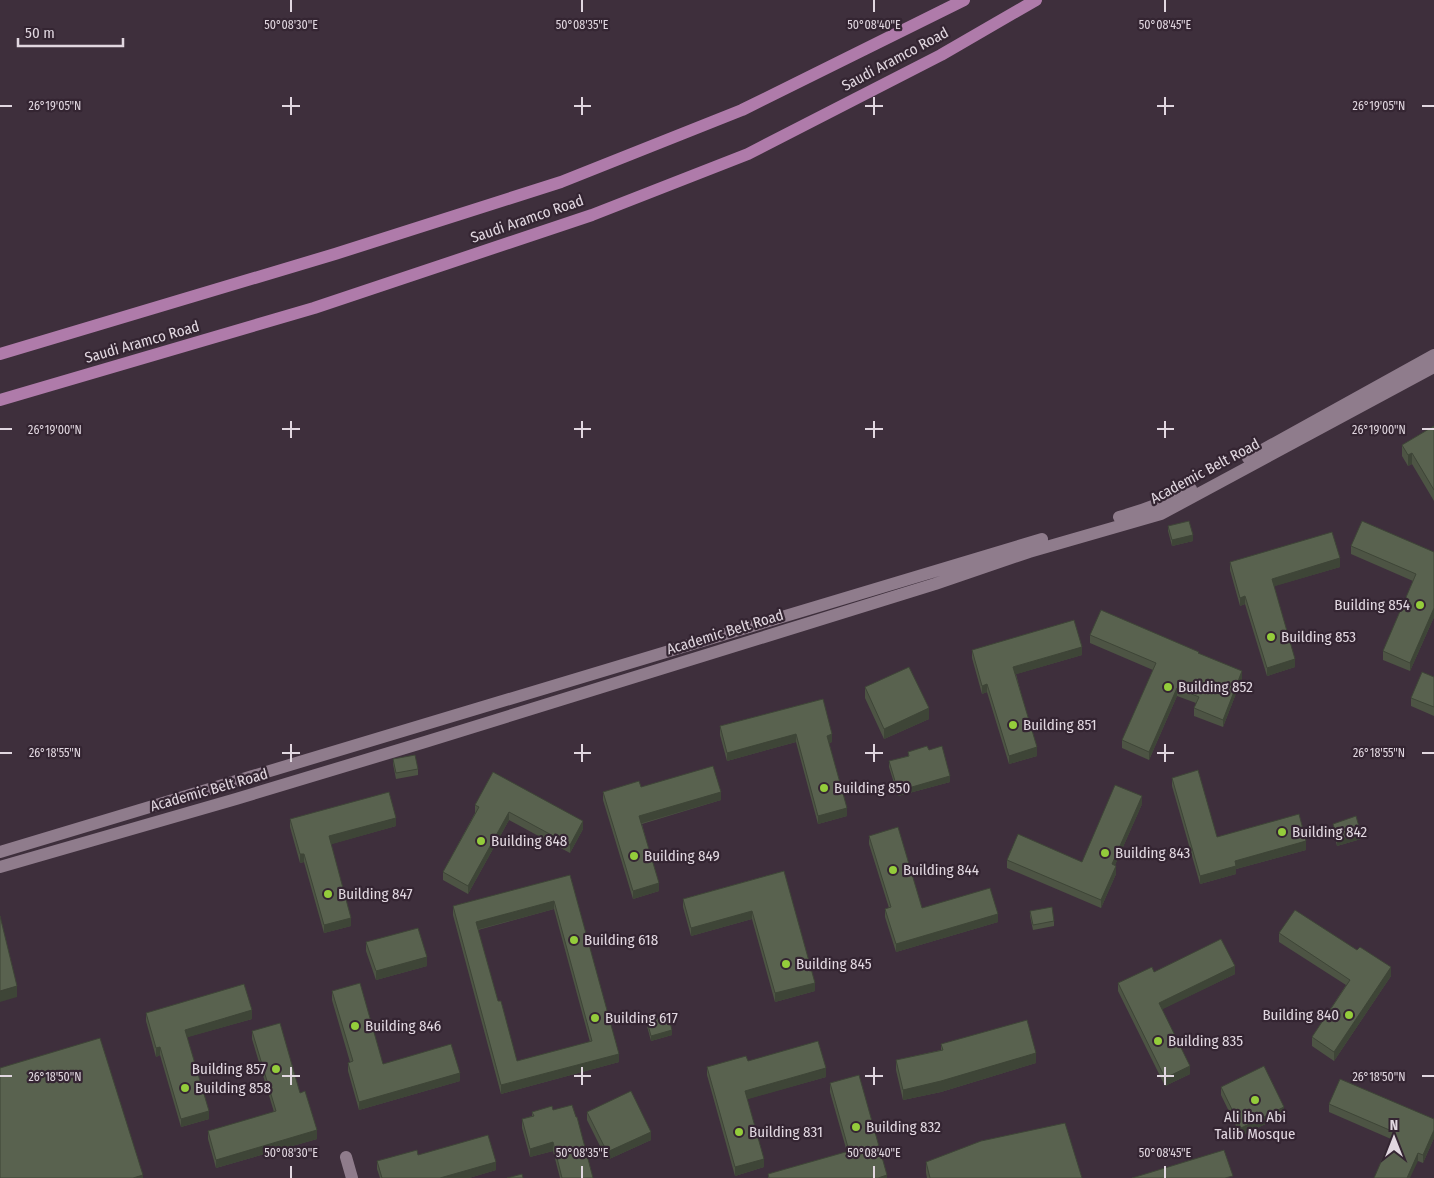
<svg xmlns="http://www.w3.org/2000/svg" width="1434" height="1178" viewBox="0 0 1434 1178" font-family="'Fira Sans Condensed',sans-serif">
<style>
.lines{fill:none;stroke-linecap:round;stroke-linejoin:round}
.minor{stroke:#8f7c8c;stroke-width:12}
.major{stroke:#af7baa;stroke-width:12}
.wall{fill:#4d5444;fill-rule:evenodd}
.shaded-wall{fill:#3e4537}
.building{fill:#59624f;stroke:#3e4537;fill-rule:evenodd}
.ticks{fill:none;stroke:#e1d7e0;stroke-width:2}
.poi-dot{fill:#94cc3b;stroke:#342532;stroke-width:2}
.labels{text-anchor:middle;stroke-width:4.5;stroke-linejoin:round;paint-order:stroke}
.street-label{font-size:15px;fill:#e1d7e0;stroke:#342532}
.poi-label{font-size:15px;fill:#e1d7e0;stroke:#342532;text-anchor:start}
.ticks-label{font-size:12px;text-anchor:middle;fill:#e1d7e0;stroke:#342532;stroke-width:4.5;stroke-linejoin:round;paint-order:stroke}
</style>
<rect width="100%" height="100%" fill="#3e2f3c"/>
<g class="lines">
<!-- minor -->
<path class="minor" d="M 1248,458 L 1434,355
M 1119,517 C 1144,510 1168,501 1191,489
M 0,852 L 1042,539
M 0,867 L 236,799 L 425,742 L 935,584 L 1029,552 L 1161,514 L 1434,367
M 346,1157 L 352,1178"/>
<!-- major -->
<path class="major" d="M 0,354 L 335,254 L 561,182 L 742,110 L 964,0
M 0,400 L 314,308 L 592,215 L 748,154 L 941,55 L 1036,0"/>
</g>
<!-- wall -->
<path class="wall" d="M 1434,426 L 1434,501 L 1412,464 L 1408,466 L 1402,456 L 1402,445 Z
M 1168,526 L 1193,541 L 1172,546 L 1168,531 Z
M 1351,546 L 1434,552 L 1434,617 L 1410,671 L 1383,660 L 1383,651 L 1413,581 L 1351,554 Z
M 1230,562 L 1340,567 L 1274,586 L 1295,667 L 1267,676 L 1245,604 L 1240,606 L 1230,570 Z
M 1090,635 L 1199,654 L 1242,678 L 1223,727 L 1194,716 L 1194,708 L 1196,703 L 1177,696 L 1149,760 L 1122,748 L 1122,740 L 1153,670 L 1090,643 Z
M 972,650 L 1082,655 L 1016,674 L 1037,756 L 1009,764 L 987,692 L 982,694 L 972,658 Z
M 1434,677 L 1434,716 L 1411,706 L 1411,698 Z
M 865,687 L 929,719 L 884,739 L 865,698 Z
M 823,699 L 832,742 L 829,743 L 847,816 L 818,824 L 796,742 L 727,761 L 720,735 L 720,726 Z
M 929,750 L 950,782 L 898,796 L 889,767 L 889,761 L 908,756 L 908,752 Z
M 393,759 L 418,769 L 418,775 L 396,779 L 393,764 Z
M 493,772 L 583,829 L 570,853 L 509,820 L 468,894 L 443,880 L 443,872 L 475,813 L 475,805 Z
M 1172,778 L 1217,837 L 1306,850 L 1236,869 L 1236,874 L 1200,884 L 1172,786 Z
M 641,787 L 721,800 L 642,824 L 659,891 L 633,899 L 603,800 L 603,792 Z
M 1142,804 L 1115,865 L 1116,874 L 1101,908 L 1007,868 L 1007,860 L 1082,862 Z
M 290,819 L 396,826 L 331,844 L 351,926 L 324,933 L 304,862 L 300,863 L 290,827 Z
M 1333,824 L 1361,839 L 1337,846 L 1333,830 Z
M 869,836 L 922,908 L 998,922 L 896,952 L 885,917 L 885,909 L 889,908 L 869,844 Z
M 784,871 L 815,991 L 775,1002 L 752,919 L 691,936 L 683,907 L 683,899 Z
M 570,875 L 619,1062 L 501,1094 L 453,915 L 453,906 ZM 554,909 L 590,1042 L 517,1061 L 498,1001 L 478,930 Z
M 1030,911 L 1054,921 L 1054,926 L 1033,930 L 1030,916 Z
M 1279,933 L 1357,950 L 1391,976 L 1334,1061 L 1312,1046 L 1312,1037 L 1346,985 L 1279,942 Z
M 366,942 L 427,966 L 376,980 L 366,951 Z
M 1154,972 L 1235,974 L 1162,1009 L 1190,1074 L 1165,1086 L 1118,991 L 1118,983 Z
M 332,991 L 383,1064 L 460,1081 L 359,1110 L 348,1071 L 348,1063 L 350,1062 L 332,1000 Z
M 146,1013 L 252,1019 L 187,1037 L 209,1119 L 181,1127 L 160,1055 L 156,1057 L 146,1021 Z
M 647,1021 L 672,1035 L 651,1041 L 647,1026 Z
M 252,1031 L 300,1093 L 317,1139 L 216,1168 L 208,1139 L 208,1131 L 274,1112 L 252,1039 Z
M 941,1044 L 1036,1063 L 941,1092 L 903,1100 L 896,1070 L 896,1060 L 941,1050 Z
M 748,1061 L 826,1077 L 747,1099 L 764,1167 L 735,1176 L 707,1075 L 707,1067 Z
M 830,1083 L 887,1178 L 768,1178 L 768,1174 L 847,1152 L 830,1092 Z
M 1221,1087 L 1284,1115 L 1241,1136 L 1221,1095 Z
M 1329,1104 L 1434,1119 L 1434,1138 L 1423,1163 L 1418,1161 L 1391,1139 L 1329,1112 Z
M 553,1110 L 593,1178 L 560,1178 L 553,1151 L 530,1157 L 522,1128 L 522,1119 L 532,1116 L 532,1112 Z
M 587,1112 L 651,1140 L 607,1160 L 587,1120 Z
M 418,1155 L 496,1170 L 469,1178 L 380,1178 L 377,1169 L 377,1161 Z
M 926,1162 L 1082,1178 L 927,1178 L 926,1173 Z"/>
<!-- shaded-wall -->
<path class="shaded-wall" d="M 1412,453 L 1412,464 L 1408,466 L 1408,455 Z
M 1193,535 L 1193,541 L 1172,546 L 1172,540 Z
M 1340,558 L 1340,567 L 1272,587 L 1272,579 Z
M 1245,596 L 1245,604 L 1240,606 L 1240,598 Z
M 1434,608 L 1434,617 L 1410,671 L 1410,663 Z
M 1082,647 L 1082,655 L 1013,675 L 1013,667 Z
M 1295,659 L 1295,667 L 1267,676 L 1267,668 Z
M 1242,671 L 1242,678 L 1223,727 L 1223,720 Z
M 987,684 L 987,692 L 982,694 L 982,686 Z
M 1177,688 L 1177,696 L 1149,760 L 1149,752 Z
M 929,708 L 929,719 L 884,739 L 884,729 Z
M 796,734 L 796,742 L 727,761 L 727,753 Z
M 832,734 L 832,742 L 827,744 L 827,736 Z
M 1037,747 L 1037,756 L 1009,764 L 1009,756 Z
M 950,776 L 950,782 L 898,796 L 898,791 Z
M 721,792 L 721,800 L 639,824 L 639,816 Z
M 1142,796 L 1142,804 L 1112,872 L 1112,864 Z
M 847,808 L 847,816 L 818,824 L 818,816 Z
M 509,812 L 509,820 L 468,894 L 468,886 Z
M 396,818 L 396,826 L 329,845 L 329,836 Z
M 583,821 L 583,829 L 570,853 L 570,845 Z
M 1361,834 L 1361,839 L 1337,846 L 1337,840 Z
M 1306,841 L 1306,850 L 1236,869 L 1236,874 L 1200,884 L 1200,876 L 1235,861 Z
M 300,854 L 304,854 L 304,862 L 300,863 Z
M 1116,866 L 1116,874 L 1101,908 L 1101,900 Z
M 659,883 L 659,891 L 633,899 L 633,891 Z
M 554,901 L 554,909 L 476,930 L 476,922 Z
M 752,911 L 752,919 L 691,936 L 691,928 Z
M 998,914 L 998,922 L 896,952 L 896,944 Z
M 351,918 L 351,926 L 324,933 L 324,925 Z
M 427,957 L 427,966 L 376,980 L 376,971 Z
M 1235,966 L 1235,974 L 1159,1011 L 1159,1003 Z
M 1391,967 L 1391,976 L 1334,1061 L 1334,1052 Z
M 815,983 L 815,991 L 775,1002 L 775,993 Z
M 17,986 L 17,997 L 0,1002 L 0,991 Z
M 252,1010 L 252,1019 L 185,1038 L 185,1030 Z
M 672,1030 L 672,1035 L 651,1041 L 651,1036 Z
M 160,1047 L 160,1055 L 156,1057 L 156,1048 Z
M 1036,1053 L 1036,1063 L 941,1092 L 903,1100 L 903,1090 Z
M 619,1054 L 619,1062 L 501,1094 L 501,1085 Z
M 1190,1066 L 1190,1074 L 1165,1086 L 1165,1078 Z
M 826,1068 L 826,1077 L 745,1100 L 745,1091 Z
M 460,1073 L 460,1081 L 359,1110 L 359,1102 Z
M 1284,1107 L 1284,1115 L 1241,1136 L 1241,1128 Z
M 209,1111 L 209,1119 L 181,1127 L 181,1119 Z
M 317,1130 L 317,1139 L 216,1168 L 216,1160 Z
M 1434,1130 L 1434,1138 L 1423,1163 L 1423,1155 Z
M 651,1132 L 651,1140 L 607,1160 L 607,1152 Z
M 553,1142 L 553,1151 L 530,1157 L 530,1149 Z
M 1418,1153 L 1418,1161 L 1410,1178 L 1407,1178 Z
M 764,1159 L 764,1167 L 735,1176 L 735,1167 Z
M 496,1162 L 496,1170 L 469,1178 L 440,1178 Z
M 143,1175 L 143,1178 L 133,1178 Z
M 887,1175 L 887,1178 L 878,1178 Z"/>
<!-- building -->
<path class="building" d="M 1434,426 L 1434,490 L 1412,453 L 1408,455 L 1402,445 Z
M 1189,521 L 1193,535 L 1172,540 L 1168,526 Z
M 1362,521 L 1434,552 L 1434,608 L 1410,663 L 1383,651 L 1416,574 L 1351,546 Z
M 1332,532 L 1340,558 L 1272,579 L 1295,659 L 1267,668 L 1245,596 L 1240,598 L 1230,562 Z
M 1101,610 L 1199,652 L 1198,653 L 1242,671 L 1223,720 L 1194,708 L 1199,697 L 1177,688 L 1149,752 L 1122,740 L 1156,663 L 1090,635 Z
M 1074,620 L 1082,647 L 1013,667 L 1037,747 L 1009,756 L 987,684 L 982,686 L 972,650 Z
M 909,667 L 929,708 L 884,729 L 865,687 Z
M 1422,672 L 1434,677 L 1434,707 L 1411,698 Z
M 823,699 L 832,734 L 827,736 L 847,808 L 818,816 L 796,734 L 727,753 L 720,726 Z
M 927,746 L 929,750 L 942,746 L 950,776 L 898,791 L 889,761 L 909,756 L 908,752 Z
M 415,755 L 418,769 L 396,773 L 393,759 Z
M 713,766 L 721,792 L 639,816 L 659,883 L 633,891 L 603,792 L 639,781 L 641,787 Z
M 1198,770 L 1217,837 L 1299,814 L 1306,841 L 1235,861 L 1236,866 L 1200,876 L 1172,778 Z
M 493,772 L 583,821 L 570,845 L 509,812 L 468,886 L 443,872 L 479,807 L 475,805 Z
M 1115,785 L 1142,796 L 1112,864 L 1116,866 L 1101,900 L 1007,860 L 1018,834 L 1082,862 Z
M 389,792 L 396,818 L 329,836 L 351,918 L 324,925 L 304,854 L 300,854 L 290,819 Z
M 1356,816 L 1361,834 L 1337,840 L 1333,824 Z
M 898,827 L 922,908 L 990,888 L 998,914 L 896,944 L 885,909 L 891,907 L 869,836 Z
M 784,871 L 815,983 L 775,993 L 752,911 L 691,928 L 683,899 Z
M 570,875 L 619,1054 L 501,1085 L 453,906 ZM 554,901 L 592,1041 L 517,1061 L 501,1001 L 498,1001 L 476,922 Z
M 1052,907 L 1054,921 L 1033,925 L 1030,911 Z
M 1295,910 L 1357,950 L 1360,947 L 1391,967 L 1334,1052 L 1312,1037 L 1350,980 L 1279,933 Z
M 0,916 L 17,986 L 0,991 Z
M 418,928 L 427,957 L 376,971 L 366,942 Z
M 1221,939 L 1235,966 L 1159,1003 L 1190,1066 L 1165,1078 L 1118,983 L 1152,967 L 1154,972 Z
M 360,983 L 383,1064 L 451,1044 L 460,1073 L 359,1102 L 348,1063 L 353,1061 L 332,991 Z
M 244,984 L 252,1010 L 185,1030 L 209,1111 L 181,1119 L 160,1047 L 156,1048 L 146,1013 Z
M 668,1015 L 672,1030 L 651,1036 L 647,1021 Z
M 1027,1020 L 1036,1053 L 941,1081 L 903,1090 L 896,1060 L 943,1050 L 941,1044 Z
M 280,1023 L 300,1093 L 305,1091 L 317,1130 L 216,1160 L 208,1131 L 276,1111 L 252,1031 Z
M 100,1038 L 143,1175 L 133,1178 L 0,1178 L 0,1068 Z
M 818,1041 L 826,1068 L 745,1091 L 764,1159 L 735,1167 L 707,1067 L 746,1056 L 748,1061 Z
M 1264,1066 L 1284,1107 L 1241,1128 L 1221,1087 Z
M 859,1075 L 887,1175 L 878,1178 L 769,1178 L 768,1174 L 849,1151 L 830,1083 Z
M 1340,1079 L 1434,1119 L 1434,1130 L 1423,1155 L 1418,1153 L 1407,1178 L 1374,1178 L 1394,1132 L 1329,1104 Z
M 631,1091 L 651,1132 L 607,1152 L 587,1112 Z
M 572,1105 L 576,1117 L 577,1117 L 593,1178 L 562,1178 L 553,1142 L 530,1149 L 522,1119 L 534,1116 L 532,1112 L 552,1106 L 553,1110 Z
M 1065,1123 L 1082,1178 L 930,1178 L 926,1162 L 981,1141 Z
M 488,1135 L 496,1162 L 440,1178 L 382,1178 L 377,1161 L 417,1150 L 418,1155 Z
M 1224,1150 L 1233,1176 L 1225,1178 L 1132,1178 Z
M 522,1174 L 523,1178 L 507,1178 Z"/>
<!-- ticks -->
<path class="ticks" d="M 291,0 L 291,12M 582,0 L 582,12M 874,0 L 874,12M 1165,0 L 1165,12M 291,97 L 291,115M 582,97 L 582,115M 874,97 L 874,115M 1165,97 L 1165,115M 0,106 L 12,106M 282,106 L 300,106M 574,106 L 591,106M 865,106 L 883,106M 1157,106 L 1174,106M 1422,106 L 1434,106M 291,421 L 291,438M 582,421 L 582,438M 874,421 L 874,438M 1165,421 L 1165,438M 0,429 L 12,429M 282,429 L 300,429M 574,429 L 591,429M 865,429 L 883,429M 1157,429 L 1174,429M 1422,429 L 1434,429M 291,744 L 291,762M 582,744 L 582,762M 874,744 L 874,762M 1165,744 L 1165,762M 0,753 L 12,753M 282,753 L 300,753M 574,753 L 591,753M 865,753 L 883,753M 1157,753 L 1174,753M 1422,753 L 1434,753M 291,1067 L 291,1085M 582,1067 L 582,1085M 874,1067 L 874,1085M 1165,1067 L 1165,1085M 0,1076 L 12,1076M 282,1076 L 300,1076M 574,1076 L 591,1076M 865,1076 L 883,1076M 1157,1076 L 1174,1076M 1422,1076 L 1434,1076M 291,1166 L 291,1178M 582,1166 L 582,1178M 874,1166 L 874,1178M 1165,1166 L 1165,1178"/>
<!-- markers -->
<g class="poi-dot">
<circle cx="1420" cy="605" r="5"/>
<circle cx="1271" cy="637" r="5"/>
<circle cx="1168" cy="687" r="5"/>
<circle cx="1013" cy="725" r="5"/>
<circle cx="824" cy="788" r="5"/>
<circle cx="1282" cy="832" r="5"/>
<circle cx="481" cy="841" r="5"/>
<circle cx="1105" cy="853" r="5"/>
<circle cx="634" cy="856" r="5"/>
<circle cx="893" cy="870" r="5"/>
<circle cx="328" cy="894" r="5"/>
<circle cx="574" cy="940" r="5"/>
<circle cx="786" cy="964" r="5"/>
<circle cx="1349" cy="1015" r="5"/>
<circle cx="595" cy="1018" r="5"/>
<circle cx="355" cy="1026" r="5"/>
<circle cx="1158" cy="1041" r="5"/>
<circle cx="276" cy="1069" r="5"/>
<circle cx="185" cy="1088" r="5"/>
<circle cx="1255" cy="1100" r="5"/>
<circle cx="856" cy="1127" r="5"/>
<circle cx="739" cy="1132" r="5"/>
</g>
<g class="labels">
<!-- street labels -->
<g class="street-label">
<text transform="translate(895 59) rotate(-28)" y="5">Saudi Aramco Road</text>
<text transform="translate(527 219) rotate(-19)" y="5">Saudi Aramco Road</text>
<text transform="translate(142 342) rotate(-16)" y="5">Saudi Aramco Road</text>
<text transform="translate(1205 471) rotate(-28)" y="5">Academic Belt Road</text>
<text transform="translate(725 632) rotate(-17)" y="5">Academic Belt Road</text>
<text transform="translate(209 790) rotate(-16)" y="5">Academic Belt Road</text>
</g>
<!-- poi labels -->
<g class="poi-label">
<text x="1410" y="610" text-anchor="end">Building 854</text>
<text x="1281" y="642">Building 853</text>
<text x="1178" y="692">Building 852</text>
<text x="1023" y="730">Building 851</text>
<text x="834" y="793">Building 850</text>
<text x="1292" y="837">Building 842</text>
<text x="491" y="846">Building 848</text>
<text x="1115" y="858">Building 843</text>
<text x="644" y="861">Building 849</text>
<text x="903" y="875">Building 844</text>
<text x="338" y="899">Building 847</text>
<text x="584" y="945">Building 618</text>
<text x="796" y="969">Building 845</text>
<text x="1339" y="1020" text-anchor="end">Building 840</text>
<text x="605" y="1023">Building 617</text>
<text x="365" y="1031">Building 846</text>
<text x="1168" y="1046">Building 835</text>
<text x="266" y="1074" text-anchor="end">Building 857</text>
<text x="195" y="1093">Building 858</text>
<text x="1255" y="1122" text-anchor="middle">Ali ibn Abi<tspan x="1255" dy="17">Talib Mosque</tspan></text>
<text x="866" y="1132">Building 832</text>
<text x="749" y="1137">Building 831</text>
</g>
</g>
<g class="ticks-label">
<text x="291" y="29">50°08'30"E</text>
<text x="582" y="29">50°08'35"E</text>
<text x="874" y="29">50°08'40"E</text>
<text x="1165" y="29">50°08'45"E</text>
<text x="55" y="110">26°19'05"N</text>
<text x="1379" y="110">26°19'05"N</text>
<text x="55" y="434">26°19'00"N</text>
<text x="1379" y="434">26°19'00"N</text>
<text x="55" y="757">26°18'55"N</text>
<text x="1379" y="757">26°18'55"N</text>
<text x="55" y="1081">26°18'50"N</text>
<text x="1379" y="1081">26°18'50"N</text>
<text x="291" y="1157">50°08'30"E</text>
<text x="582" y="1157">50°08'35"E</text>
<text x="874" y="1157">50°08'40"E</text>
<text x="1165" y="1157">50°08'45"E</text>
</g>
<!-- north arrow -->
<g transform="translate(1394 1138)" stroke="#342532" stroke-width="4" paint-order="stroke">
<path d="M0-4L9 19L0 12L-9 19Z" fill="#e1d7e0"/>
<text y="-8" font-size="14" font-weight="bold" text-anchor="middle" fill="#e1d7e0">N</text>
</g>
<!-- scale -->
<path d="M18 38v8h105v-8" fill="none" stroke="#e1d7e0" stroke-width="2.5"/>
<text x="25" y="38" font-size="15" fill="#e1d7e0" stroke="#342532" stroke-width="4" paint-order="stroke">50 m</text>
</svg>
